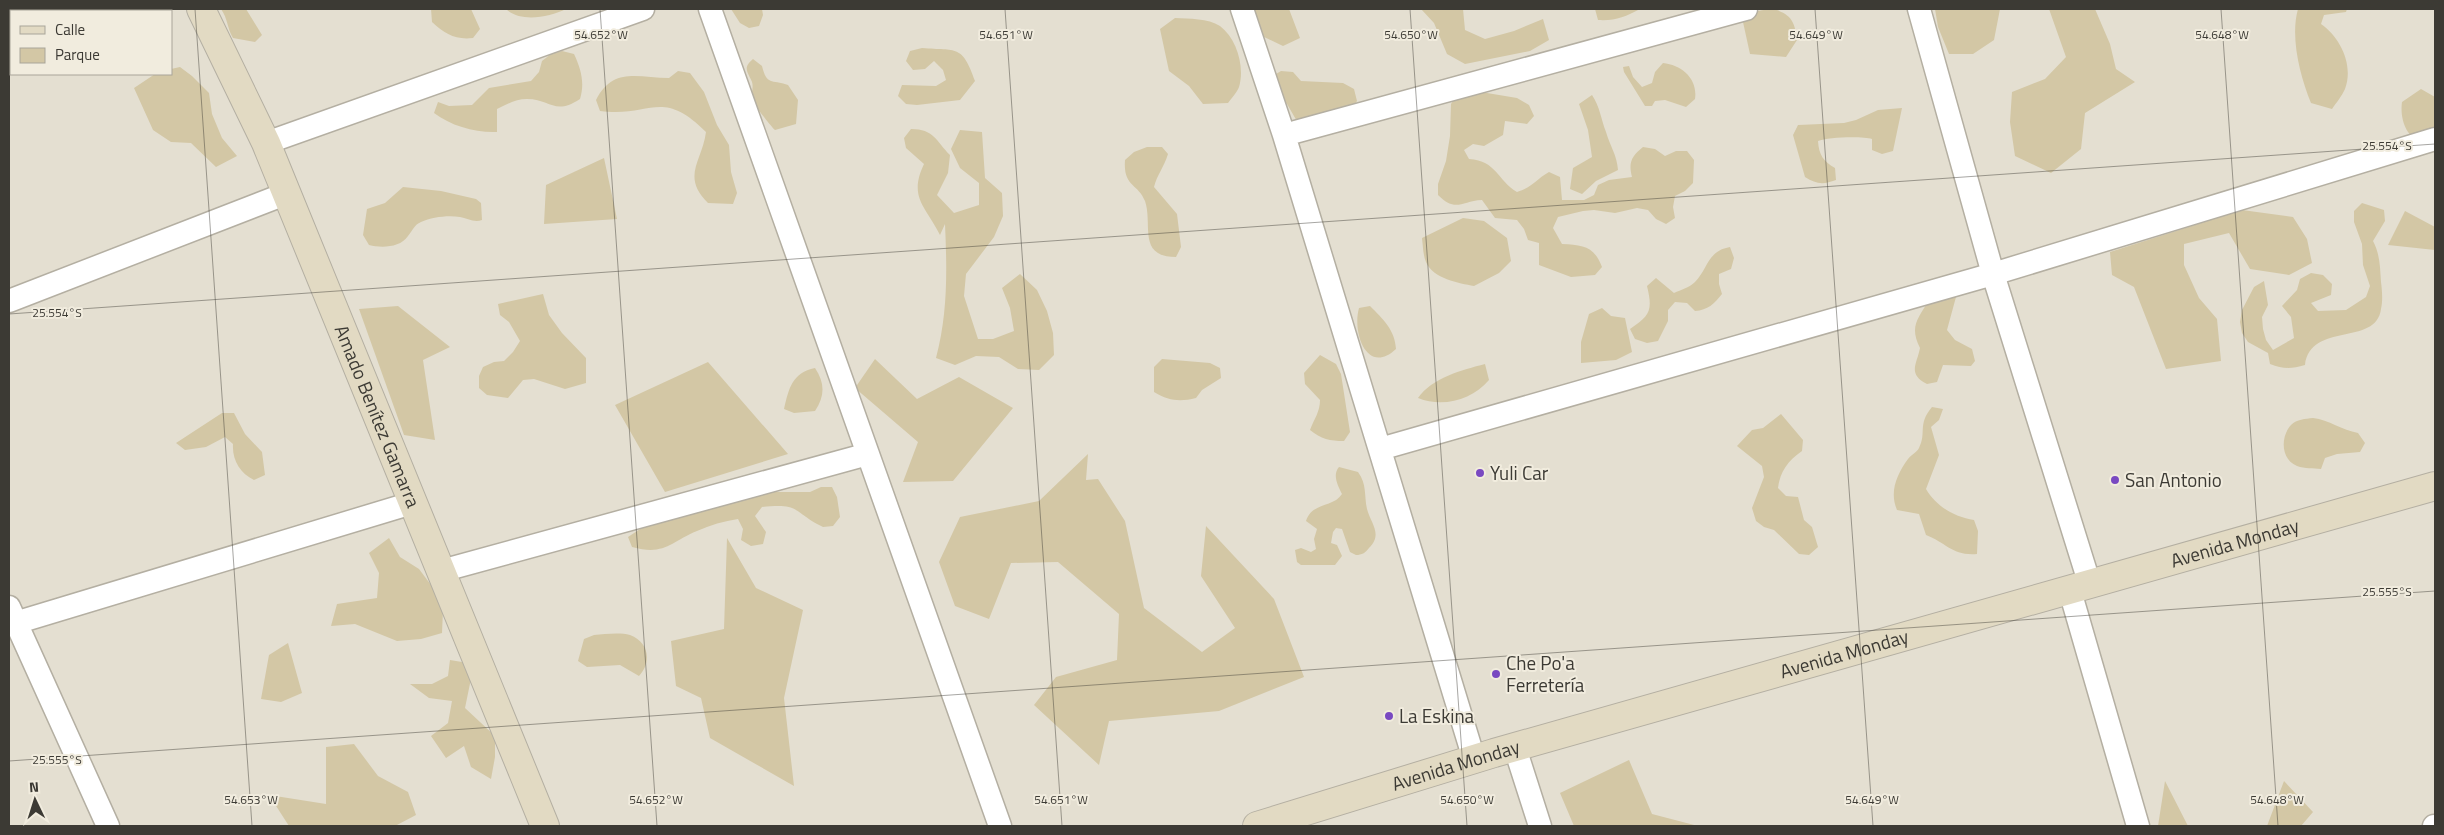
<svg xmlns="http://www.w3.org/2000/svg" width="2444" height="835" viewBox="0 0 2444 835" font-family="'Titillium Web',sans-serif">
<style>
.green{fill:#d3c7a5}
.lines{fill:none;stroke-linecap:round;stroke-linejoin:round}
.minor-casing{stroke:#b4afa2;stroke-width:25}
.secondary-casing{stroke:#b4afa2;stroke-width:30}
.minor{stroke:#fff;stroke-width:22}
.secondary{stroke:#e2dac3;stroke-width:28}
.ticks{fill:none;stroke:#3c3a34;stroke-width:1;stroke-opacity:0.45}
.poi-dot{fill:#7949c1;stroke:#f1ecde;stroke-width:2}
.labels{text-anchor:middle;stroke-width:4;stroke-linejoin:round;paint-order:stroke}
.street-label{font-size:19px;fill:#3c3a34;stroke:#f1ecde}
.poi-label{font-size:19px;fill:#3c3a34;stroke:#f1ecde;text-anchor:start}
.ticks-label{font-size:12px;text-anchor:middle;fill:#3c3a34;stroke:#f1ecde;stroke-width:4;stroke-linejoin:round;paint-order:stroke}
</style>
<rect width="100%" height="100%" fill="#e4dfd1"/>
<!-- green -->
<path class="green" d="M 221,9 L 246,9 L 262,35 L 255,42 L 233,38 C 227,28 228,19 221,9 Z
M 431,9 L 471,9 L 480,29 L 473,38 C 455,40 445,34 432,22 Z
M 506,9 L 566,9 C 549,17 521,23 506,9 Z
M 731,9 L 762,9 L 763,15 L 759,26 L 749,28 L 740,23 Z
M 1250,9 L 1289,9 L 1300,38 L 1283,46 L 1262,36 Z
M 1421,9 L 1463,9 L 1465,30 L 1485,39 L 1514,31 L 1543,19 L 1549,40 L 1530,51 L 1465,64 L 1447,54 L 1434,23 Z
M 1595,9 L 1640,9 C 1625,17 1615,21 1598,20 Z
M 1935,9 L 2000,9 L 1994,40 L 1973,54 L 1949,54 L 1938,27 Z
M 2049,9 L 2095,9 L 2110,44 L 2116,69 L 2135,82 L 2085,113 L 2081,149 L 2051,173 L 2015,156 L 2010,122 L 2012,92 L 2045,79 L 2066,57 Z
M 2298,9 L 2347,9 L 2346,12 L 2324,15 L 2321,24 C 2340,37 2354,65 2345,89 C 2342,96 2336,103 2332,109 L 2311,103 C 2300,76 2290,37 2298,9 Z
M 1777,10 C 1793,16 1795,24 1797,40 L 1786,57 L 1750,54 L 1743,22 C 1751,10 1763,9 1777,10 Z
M 1175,18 C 1189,19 1208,18 1220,26 C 1237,39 1245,67 1239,87 C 1237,92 1232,98 1228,103 L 1203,104 L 1189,86 L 1169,71 L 1160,29 Z
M 922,48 C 957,51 962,44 975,81 L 960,100 L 917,105 L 906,104 L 898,96 L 902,85 L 936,86 L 946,80 L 943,70 L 934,61 L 925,69 L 913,70 L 906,61 L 910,51 Z
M 562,51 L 574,54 C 581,69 585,83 580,99 C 554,116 551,99 527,99 C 516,99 507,104 497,109 L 497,132 C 476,133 451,126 434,113 L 438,102 L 449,106 L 472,105 L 489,88 L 531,81 L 539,72 L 542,61 L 551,54 Z
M 753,59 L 762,66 C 767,86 771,79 788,85 L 798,100 L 796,124 L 775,130 C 770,125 756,107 753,102 C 750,96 754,88 752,82 C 748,72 742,68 753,59 Z
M 1663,63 C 1682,65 1698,79 1695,99 L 1686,107 L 1665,100 L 1655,101 L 1652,106 L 1645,106 L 1624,72 L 1623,67 L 1629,66 L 1633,77 L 1642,87 L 1652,83 L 1655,72 Z
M 180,67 L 192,76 L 209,93 L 212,114 L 222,138 L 237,156 L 216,167 L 191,143 L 171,142 L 153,130 L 134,88 L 155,74 L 171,74 L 171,69 Z
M 678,71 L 690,73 L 704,92 L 717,125 L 729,145 L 731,172 L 737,193 L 733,204 L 708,203 C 681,176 702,162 706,132 C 661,87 651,118 600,111 L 596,100 C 613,66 639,78 669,78 Z
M 1281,71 L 1293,72 L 1301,81 L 1343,83 L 1354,89 L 1357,101 L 1350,111 L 1298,123 L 1287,104 L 1279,97 L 1271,77 Z
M 2421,89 L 2435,97 L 2435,144 C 2430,143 2423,143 2419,141 C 2404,135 2400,115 2402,102 Z
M 1481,92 L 1517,98 L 1529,105 L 1534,116 L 1527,124 L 1505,121 L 1503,135 L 1484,146 L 1473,144 L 1464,150 L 1469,159 C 1497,161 1497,180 1517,192 C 1533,187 1535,180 1549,172 L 1560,177 L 1562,200 L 1584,200 L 1594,195 L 1598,185 L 1609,180 L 1632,177 C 1628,162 1632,156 1643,147 L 1655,149 L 1665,156 L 1676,151 L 1687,151 L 1694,160 L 1693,183 L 1685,191 L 1675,196 L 1673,207 L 1675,218 L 1666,224 L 1656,219 L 1648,210 L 1637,208 L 1615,213 L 1594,210 L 1583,211 L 1558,217 L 1553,228 L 1562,244 C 1583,245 1594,246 1602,267 L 1595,275 L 1571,277 L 1539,265 L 1539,243 L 1528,240 L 1524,229 L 1517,220 L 1495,218 L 1482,200 C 1461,201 1456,213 1438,195 L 1438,184 L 1446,161 L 1450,136 L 1451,104 L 1457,94 Z
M 1592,95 C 1600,107 1601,119 1606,132 C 1610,146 1617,155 1618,170 L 1596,181 L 1582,194 L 1570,189 L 1573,168 L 1592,157 L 1588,130 L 1579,104 Z
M 1902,108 L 1893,151 L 1882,154 L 1872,150 L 1872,139 C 1863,136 1827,137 1818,141 C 1819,155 1823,161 1835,168 L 1836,180 C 1823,185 1816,184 1805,177 L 1793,135 L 1798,125 L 1844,123 L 1856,120 L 1878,110 Z
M 911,129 C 934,129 936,141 950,155 L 948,173 L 937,195 L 954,213 L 979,205 L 979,183 L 960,168 L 951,149 L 960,130 L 982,132 L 985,178 L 1002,193 L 1003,216 L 994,237 L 966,274 L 964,296 L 978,339 L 993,339 L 1014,331 L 1010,308 L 1002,288 L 1020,274 L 1037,290 L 1047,311 L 1053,333 L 1054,355 L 1039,370 L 1018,369 L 999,357 L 976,356 L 955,365 L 936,358 C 948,313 947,270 945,224 L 940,235 C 926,206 908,198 924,164 L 906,148 L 904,138 Z
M 1147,147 L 1162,147 L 1168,154 C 1164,167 1157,175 1154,187 L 1177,214 L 1181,247 L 1176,257 C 1137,257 1153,224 1145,201 C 1138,183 1123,187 1125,160 L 1134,152 Z
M 604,158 L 617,219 L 544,224 L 546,185 Z
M 403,187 L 441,191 L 476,199 L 481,203 L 482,220 C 474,223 467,218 460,217 C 448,215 432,217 421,222 C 414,225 413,230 408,236 C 400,248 381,248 369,245 L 363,235 L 367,209 L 385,203 Z
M 2362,203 L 2384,210 L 2385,221 L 2373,241 C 2380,254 2380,267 2381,282 C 2382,290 2383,300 2381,309 C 2376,347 2311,321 2305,365 C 2291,369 2283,369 2270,364 L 2268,353 L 2248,342 L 2242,333 L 2240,322 L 2242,310 L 2254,287 L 2264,281 L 2268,305 L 2262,317 L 2263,329 L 2266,340 L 2273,350 L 2294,338 L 2291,317 L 2282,306 L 2297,290 L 2300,279 L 2311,273 L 2323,275 L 2332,284 L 2331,295 L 2311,303 L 2318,311 L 2346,310 L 2366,297 L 2370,286 L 2363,265 L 2362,244 L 2354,222 L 2354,211 Z
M 2242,210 L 2293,217 L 2307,239 L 2312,263 L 2289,275 L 2250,269 L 2229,233 L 2184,244 L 2184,265 L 2199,298 L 2217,319 L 2221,361 L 2166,369 L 2134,287 L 2112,275 L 2110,252 Z
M 2405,211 L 2435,227 L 2435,250 L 2388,245 Z
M 1463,218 L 1484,221 L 1507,238 L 1511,261 L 1499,273 L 1474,286 C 1459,283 1433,279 1426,262 C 1423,255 1423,246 1422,238 Z
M 1730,247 L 1734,258 L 1731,269 L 1719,274 L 1719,284 L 1722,294 C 1714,304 1708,310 1695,311 L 1687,303 L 1675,302 L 1668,310 L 1668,321 L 1658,341 L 1647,343 L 1635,339 L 1630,329 C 1650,315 1653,311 1647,286 L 1656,278 L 1674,293 C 1681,290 1690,287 1695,282 C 1708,269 1707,251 1730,247 Z
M 1951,293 L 1956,297 L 1947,330 L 1955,340 L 1972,349 L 1975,361 L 1971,366 L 1943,365 L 1937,382 L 1927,384 C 1907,374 1917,364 1920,348 C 1909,326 1918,319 1929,300 Z
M 543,294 L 549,315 L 562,333 L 586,358 L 586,383 L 565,389 L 534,379 L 523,380 L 508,398 L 487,395 L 479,388 L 479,376 L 483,367 L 494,362 L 504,361 L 513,352 L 520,341 L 509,322 L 500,315 L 498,304 Z
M 398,306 L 450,347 L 423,360 L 435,440 L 404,435 L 359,309 Z
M 1370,306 C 1383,319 1395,330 1396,349 C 1367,376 1352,333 1359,308 Z
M 1602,308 L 1611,316 L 1625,318 L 1632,352 L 1616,360 L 1581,363 L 1581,342 L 1589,314 Z
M 1320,355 L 1336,364 L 1341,374 L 1350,432 L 1344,441 C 1330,441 1321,439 1310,430 C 1314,419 1320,412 1320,400 L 1305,384 L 1304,373 Z
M 875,359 L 917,399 L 959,377 L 1013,408 L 953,481 L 903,482 L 918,442 L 855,388 Z
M 1162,359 L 1210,363 L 1220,368 L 1221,378 L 1202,390 L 1196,398 C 1180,402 1169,401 1154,392 L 1154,367 Z
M 708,362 L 788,454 L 665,492 L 615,405 Z
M 1485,364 L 1489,380 C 1472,400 1443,408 1418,398 C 1432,378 1462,370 1485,364 Z
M 815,368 C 825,383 825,396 815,411 L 794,413 L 784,409 C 789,388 792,373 815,368 Z
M 1932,407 L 1943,409 L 1939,420 L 1931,427 L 1939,455 L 1926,489 C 1936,506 1954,517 1974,520 L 1978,531 L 1977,554 C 1952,556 1947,543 1926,535 L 1919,514 L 1897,510 C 1889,492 1897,474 1908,459 C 1912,454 1917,452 1919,448 C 1927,432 1917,425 1932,407 Z
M 222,413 L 234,413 L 245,434 L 262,452 L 265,475 L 254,480 C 240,473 232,460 233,444 L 225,437 L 206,447 L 185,450 L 176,443 Z
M 1781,414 L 1803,440 L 1802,451 C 1788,461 1780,471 1778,488 L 1786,496 L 1798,497 L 1804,520 L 1812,527 L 1818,547 L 1809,555 L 1799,554 L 1774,530 L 1764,527 L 1756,521 L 1752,508 L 1764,477 L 1762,466 L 1737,446 L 1752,430 L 1763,428 Z
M 2313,418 C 2329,420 2342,430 2358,433 L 2365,443 L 2360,452 L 2337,454 L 2325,458 L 2321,469 C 2313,468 2305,469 2297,466 C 2281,460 2280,437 2291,425 C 2297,419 2305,419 2313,418 Z
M 1088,454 L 1086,480 L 1098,479 L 1125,521 L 1144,608 L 1202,652 L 1235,628 L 1201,576 L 1206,526 L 1274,599 L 1304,677 L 1219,711 L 1109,721 L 1099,765 L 1034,705 L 1056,677 L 1117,660 L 1119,614 L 1058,562 L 1011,563 L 989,619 L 955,606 L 939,562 L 960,517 L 1039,501 Z
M 1339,467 L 1358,472 C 1367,484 1364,495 1367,509 C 1371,524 1383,534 1369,548 C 1365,553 1362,555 1356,555 L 1350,552 L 1342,529 L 1336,528 L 1333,532 L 1331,543 L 1337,545 L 1342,556 L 1335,565 L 1301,565 L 1297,562 L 1295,550 L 1301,548 L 1311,552 L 1316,549 L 1314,539 L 1317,529 L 1306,521 C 1312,502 1333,508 1342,494 C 1338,486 1332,475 1339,467 Z
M 821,487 L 832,487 L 837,497 L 840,517 L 833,526 L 823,527 C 792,512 802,503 762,507 L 755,516 L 766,532 L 763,544 L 751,546 L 741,540 L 743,529 L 738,519 C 724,521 710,525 697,531 C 670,542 665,556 632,547 L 628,537 L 657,518 L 762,492 L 810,492 Z
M 389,538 L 400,557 L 419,569 L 434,589 L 443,610 L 442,633 L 421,639 L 397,641 L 355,624 L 331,626 L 337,604 L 377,598 L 379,573 L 369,553 Z
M 727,538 L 756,588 L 803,610 L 784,698 L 794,786 L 710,738 L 701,698 L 676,686 L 671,641 L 724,629 Z
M 594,635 C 605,634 620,632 630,635 C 649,642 652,662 639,676 L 620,665 L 587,667 L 578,661 L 584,639 Z
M 288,643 L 302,693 L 281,702 L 261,699 L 269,655 Z
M 450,660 L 474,664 L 465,708 L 495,736 L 495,757 L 491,779 L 471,767 L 464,746 L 446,758 L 431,736 L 448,723 L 452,701 L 429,698 L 410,684 L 432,684 L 448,676 Z
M 354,744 L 378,776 L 408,792 L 416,815 L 395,826 L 289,826 L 269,795 L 326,804 L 326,747 Z
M 1629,760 L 1652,814 L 1698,826 L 1574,826 L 1560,793 Z
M 2165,781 L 2188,826 L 2158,826 Z
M 2284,781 L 2313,812 L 2301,826 L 2267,826 Z"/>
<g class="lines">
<!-- minor casing -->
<g class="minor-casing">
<path id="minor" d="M 710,9 L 1000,826
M 1242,9 L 1284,135 L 1474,759
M 1919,9 L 1993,274 L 2090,585
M 1284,135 L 1746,9
M 266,143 L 643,9
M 9,301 L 285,194
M 1380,449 L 1993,274 L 2435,139
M 441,571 L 868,454
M 2070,591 L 2138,826
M 9,607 L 108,826
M 15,623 L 412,503
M 1515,748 L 1540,826
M 2434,826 L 2435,826"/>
</g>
<!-- secondary casing -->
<g class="secondary-casing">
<g id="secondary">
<path id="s1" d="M 201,9 L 266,143 L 545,826"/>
<path id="s2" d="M 1257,826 L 1494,753 L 2435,486"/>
</g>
</g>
<!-- minor -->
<use href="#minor" class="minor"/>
<!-- secondary -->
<use href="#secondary" class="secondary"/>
</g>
<!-- ticks -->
<path class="ticks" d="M 195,9 L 252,826M 600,9 L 657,826M 1005,9 L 1062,826M 1410,9 L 1467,826M 1815,9 L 1873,826M 2221,9 L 2278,826M 9,314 L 2435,144M 9,761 L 2435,591"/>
<!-- markers -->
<g class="poi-dot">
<circle cx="1480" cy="473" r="5"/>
<circle cx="2115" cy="480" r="5"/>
<circle cx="1496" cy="674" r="5"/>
<circle cx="1389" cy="716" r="5"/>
</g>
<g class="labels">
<!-- street labels -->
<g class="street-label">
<text dy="7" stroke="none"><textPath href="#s1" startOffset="444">Amado Benítez Gamarra</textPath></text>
<text dy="7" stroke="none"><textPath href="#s2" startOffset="1018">Avenida Monday</textPath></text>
<text dy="7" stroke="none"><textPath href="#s2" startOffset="612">Avenida Monday</textPath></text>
<text dy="7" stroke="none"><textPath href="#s2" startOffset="208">Avenida Monday</textPath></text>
</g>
<!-- poi labels -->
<g class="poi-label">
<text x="1490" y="480">Yuli Car</text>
<text x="2125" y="487">San Antonio</text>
<text x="1506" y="670">Che Po'a<tspan x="1506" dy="22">Ferretería</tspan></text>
<text x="1399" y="723">La Eskina</text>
</g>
</g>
<g class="ticks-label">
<text x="601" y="39">54.652°W</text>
<text x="1006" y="39">54.651°W</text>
<text x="1411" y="39">54.650°W</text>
<text x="1816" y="39">54.649°W</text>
<text x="2222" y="39">54.648°W</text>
<text x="2387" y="150">25.554°S</text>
<text x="57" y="317">25.554°S</text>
<text x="2387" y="596">25.555°S</text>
<text x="57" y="764">25.555°S</text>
<text x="251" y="804">54.653°W</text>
<text x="656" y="804">54.652°W</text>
<text x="1061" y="804">54.651°W</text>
<text x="1467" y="804">54.650°W</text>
<text x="1872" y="804">54.649°W</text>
<text x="2277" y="804">54.648°W</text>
</g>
<!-- border -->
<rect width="2444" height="835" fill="none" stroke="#3c3a34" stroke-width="20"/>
<!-- legend -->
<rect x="10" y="10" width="162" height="65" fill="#f1ecde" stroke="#a9a59a"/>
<rect x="20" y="26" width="25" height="8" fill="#e2dac3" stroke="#a9a59a"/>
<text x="55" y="35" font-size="15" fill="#3c3a34">Calle</text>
<rect x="20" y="48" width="25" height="15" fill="#d3c7a5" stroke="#a9a59a"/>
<text x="55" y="60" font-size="15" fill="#3c3a34">Parque</text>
<!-- north arrow -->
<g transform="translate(35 800) rotate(356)" stroke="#f1ecde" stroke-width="4" paint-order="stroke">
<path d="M0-4L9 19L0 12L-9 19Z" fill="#3c3a34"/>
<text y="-8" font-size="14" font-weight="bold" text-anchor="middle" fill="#3c3a34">N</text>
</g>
</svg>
